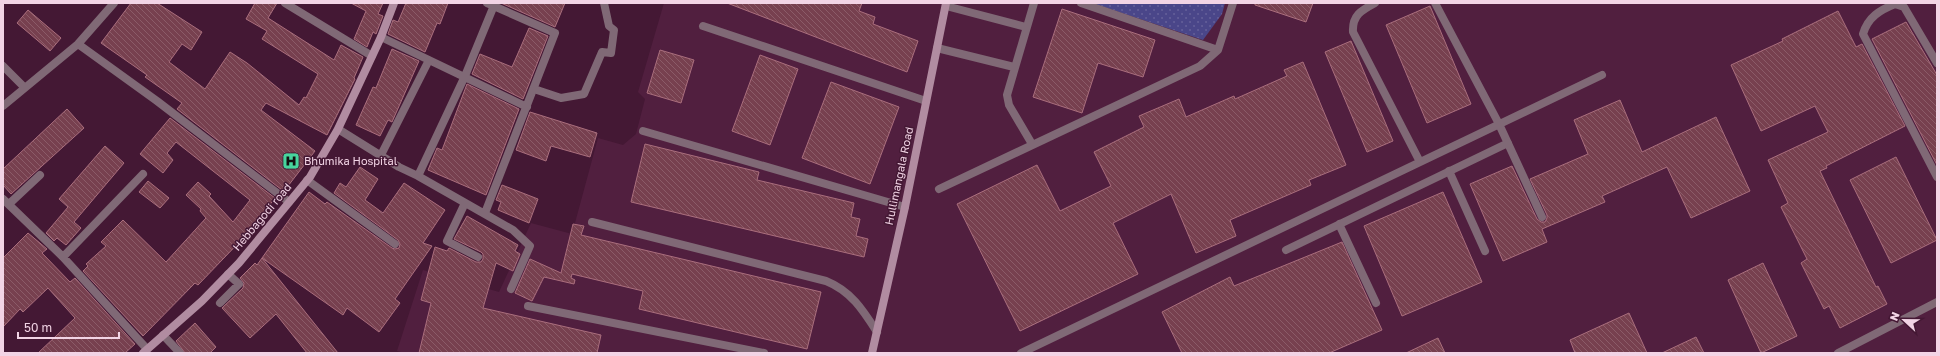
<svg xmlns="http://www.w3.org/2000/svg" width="1940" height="356" viewBox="0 0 1940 356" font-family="'Golos Text',sans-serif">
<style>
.built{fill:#511f3f}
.grass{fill:url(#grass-dots)}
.building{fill:url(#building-back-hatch);stroke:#aa6e7d}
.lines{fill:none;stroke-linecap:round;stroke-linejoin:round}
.lane{stroke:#806976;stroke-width:8}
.street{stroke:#806976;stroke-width:8}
.secondary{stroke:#b18ca1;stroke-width:8}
.labels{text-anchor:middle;stroke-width:3;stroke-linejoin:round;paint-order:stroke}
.poi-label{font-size:11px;fill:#f2d4e5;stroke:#441834;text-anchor:start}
.street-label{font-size:11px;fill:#f2d4e5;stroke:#441834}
</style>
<defs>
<pattern id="grass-dots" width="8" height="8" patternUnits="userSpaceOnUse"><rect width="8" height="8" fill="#4a4689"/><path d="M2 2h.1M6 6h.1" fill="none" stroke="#65609a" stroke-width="1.8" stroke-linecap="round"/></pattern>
<pattern id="building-back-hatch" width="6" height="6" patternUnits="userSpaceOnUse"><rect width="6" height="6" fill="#77404f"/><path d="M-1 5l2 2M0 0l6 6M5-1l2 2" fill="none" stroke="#8b5b68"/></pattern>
</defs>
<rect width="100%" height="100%" fill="#441834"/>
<!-- built -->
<path class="built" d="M 664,3 L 1937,3 L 1937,353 L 405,353 L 397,351 L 423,270 L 499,292 L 531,223 L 572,234 L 598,138 L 623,145 L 636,134 L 645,99 L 638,92 Z"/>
<!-- grass -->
<path class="grass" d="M 1092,3 L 1225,3 L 1222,14 L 1203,40 Z"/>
<!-- building -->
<path class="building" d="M 131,3 L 157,3 L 202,32 L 191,50 L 182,44 L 169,62 L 205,89 L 230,52 L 247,63 L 299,105 L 304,97 L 306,98 L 318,74 L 262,39 L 267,31 L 246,19 L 255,3 L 277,3 L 268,18 L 334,60 L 341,45 L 363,57 L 354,78 L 355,79 L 327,135 L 266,103 L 261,110 L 315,151 L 288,186 L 286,184 L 282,190 L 177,109 L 182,103 L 145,77 L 147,75 L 101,43 Z
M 351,3 L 383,3 L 378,14 L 383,16 L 376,34 L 373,32 L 367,47 L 354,39 L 366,11 Z
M 406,3 L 448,3 L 440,24 L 437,23 L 425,52 L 388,34 L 393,20 L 398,22 Z
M 501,3 L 565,3 L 555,27 Z
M 727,3 L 862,3 L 859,11 L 875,17 L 873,24 L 918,41 L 907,72 Z
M 1255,3 L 1313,3 L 1306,22 L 1255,5 Z
M 1430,6 L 1471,104 L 1427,123 L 1386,25 Z
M 1062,9 L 1155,40 L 1143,77 L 1098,63 L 1082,113 L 1033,97 Z
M 28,10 L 61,38 L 50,51 L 17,23 Z
M 1838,11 L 1856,47 L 1862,44 L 1905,126 L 1826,166 L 1827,168 L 1820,171 L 1876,287 L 1878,286 L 1887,304 L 1840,328 L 1829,306 L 1824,309 L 1801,263 L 1807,259 L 1781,207 L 1788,203 L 1768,160 L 1828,132 L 1815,106 L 1761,131 L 1731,65 L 1783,41 L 1782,39 Z
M 1906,22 L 1937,75 L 1937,165 L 1872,39 Z
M 529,28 L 548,36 L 523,99 L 472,74 L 480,54 L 512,67 Z
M 1351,41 L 1393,141 L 1367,152 L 1325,52 Z
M 392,49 L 419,61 L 392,122 L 388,120 L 380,136 L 356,125 L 373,87 L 376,88 Z
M 660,50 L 694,60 L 681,103 L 647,93 Z
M 760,55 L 798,69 L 770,145 L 732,131 Z
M 1303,62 L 1346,165 L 1309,180 L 1311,185 L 1230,220 L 1236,236 L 1196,253 L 1171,194 L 1113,223 L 1138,274 L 1020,331 L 957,204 L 1037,165 L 1060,211 L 1111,186 L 1094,152 L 1144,127 L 1139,116 L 1179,99 L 1186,117 L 1234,96 L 1235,99 L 1287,76 L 1284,70 Z
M 831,82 L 899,107 L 870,184 L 802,158 Z
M 467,84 L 519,109 L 486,195 L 428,170 L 437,148 L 442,150 Z
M 1620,100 L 1642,152 L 1716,117 L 1750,191 L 1691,218 L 1667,167 L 1602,196 L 1605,202 L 1542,229 L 1547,242 L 1503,261 L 1470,184 L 1512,166 L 1537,219 L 1541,222 L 1545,222 L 1547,218 L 1547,215 L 1530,179 L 1588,154 L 1574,120 Z
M 67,109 L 84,128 L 11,194 L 3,185 L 3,169 Z
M 530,112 L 597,133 L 590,157 L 551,146 L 546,161 L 516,150 Z
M 170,118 L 275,198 L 248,233 L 198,285 L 195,283 L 143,336 L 83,271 L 88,266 L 86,264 L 106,246 L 101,242 L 123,220 L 166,262 L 206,218 L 200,211 L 201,209 L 186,195 L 198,182 L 211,194 L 209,196 L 233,222 L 250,200 L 176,142 L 167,153 L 173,160 L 163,173 L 140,154 Z
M 645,144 L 759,172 L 757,180 L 854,203 L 851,217 L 860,219 L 856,236 L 868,239 L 864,257 L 631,202 Z
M 105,146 L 124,163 L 74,222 L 81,228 L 66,245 L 57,238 L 54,241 L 46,233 L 68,207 L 59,199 Z
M 1896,157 L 1937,240 L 1891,263 L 1850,180 Z
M 360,167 L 378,179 L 365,200 L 383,213 L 404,183 L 445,210 L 423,243 L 432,246 L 395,299 L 400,303 L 379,332 L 347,308 L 343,315 L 262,258 L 309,192 L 325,204 L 327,202 L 392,248 L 395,249 L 399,248 L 400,244 L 398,240 L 334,193 L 340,183 L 346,187 Z
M 148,181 L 169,198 L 160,208 L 139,192 Z
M 502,185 L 538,199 L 529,223 L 498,210 L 501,202 L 496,200 Z
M 1443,192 L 1482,282 L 1402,316 L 1364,226 Z
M 467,216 L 518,245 L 515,251 L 520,254 L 513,271 L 496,263 L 483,308 L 601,335 L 597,353 L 419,353 L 431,303 L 421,300 L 435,247 L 447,251 L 449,248 L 476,262 L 481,262 L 483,259 L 483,254 L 481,252 L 454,239 Z
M 573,224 L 584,226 L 581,235 L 821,292 L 807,349 L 639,309 L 643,291 L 572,274 L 571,278 L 575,280 L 574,284 L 544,277 L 532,301 L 515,293 L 530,259 L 561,273 Z
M 28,233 L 47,249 L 42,253 L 70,282 L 75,278 L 135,344 L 125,353 L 38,353 L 75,318 L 48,288 L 23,312 L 20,309 L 3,327 L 3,258 Z
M 1342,242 L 1382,330 L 1329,353 L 1182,353 L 1162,312 L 1230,277 L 1234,286 Z
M 262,258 L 338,353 L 307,353 L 276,314 L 250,338 L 222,308 L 243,288 L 244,283 L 240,278 L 255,263 L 257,265 Z
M 1763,263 L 1797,336 L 1761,353 L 1728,280 Z
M 1629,313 L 1647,353 L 1575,353 L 1570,340 Z
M 195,323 L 216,347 L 210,353 L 185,353 L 176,341 Z
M 1696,337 L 1704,353 L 1662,353 Z
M 1438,338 L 1445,353 L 1406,353 Z"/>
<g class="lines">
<!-- lane -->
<path class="lane" d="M 1081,3 L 1218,50
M 1375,3 C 1362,10 1352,15 1353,32 L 1420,162
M 1435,3 L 1499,124 L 1542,217
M 946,6 L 1026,27
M 703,26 L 926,101
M 937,48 L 1014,67
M 1937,63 L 1904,7 L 1895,4 C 1880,10 1868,17 1863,34 L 1937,177
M 3,66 L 24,87
M 643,131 L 905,207
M 1032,144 L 1009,105 L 1007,95 L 1034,3
M 1449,171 L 1485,251
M 307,180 L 395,244
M 939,189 L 1200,66 L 1218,50 L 1233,3
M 592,222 L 826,281 C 851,291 863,310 877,332
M 1339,224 L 1376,303
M 1286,250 L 1508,143
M 220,303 L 239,284 L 228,274
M 528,306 L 764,353
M 1021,353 L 1602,75"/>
<!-- street -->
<path class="street" d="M 285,3 L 372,56
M 381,37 L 527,107
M 78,44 L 157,101 L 289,202
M 534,89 L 561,98 L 584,94 L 602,52 L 611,53 L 614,30 L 609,26 L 604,3
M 3,106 L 78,44 L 114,3
M 338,129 L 399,167 L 418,176 L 465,76 L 495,3
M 381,155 L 429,60
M 418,176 L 513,230 L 530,246 L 511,289
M 3,199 L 63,257 L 143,174
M 465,203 L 447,241 L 478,257
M 9,204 L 40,175
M 485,213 L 555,33 L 487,3
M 63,257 L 147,349
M 163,335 L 180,353
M 1838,353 L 1937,302"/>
<!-- secondary -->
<path class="secondary" d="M 143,353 L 202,301 L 239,263 L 310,177 L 338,129 L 381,37 L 394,3
M 872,353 L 905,207 L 946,3"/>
</g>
<!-- icons -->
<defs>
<g id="hospital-square" transform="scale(0.9)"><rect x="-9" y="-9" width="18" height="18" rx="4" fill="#47d49d" stroke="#441834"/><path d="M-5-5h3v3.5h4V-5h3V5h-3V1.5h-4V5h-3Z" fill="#111"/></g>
</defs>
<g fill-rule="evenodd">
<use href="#hospital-square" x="291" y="161"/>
</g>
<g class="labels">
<!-- poi labels -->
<g class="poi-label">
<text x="304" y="165">Bhumika Hospital</text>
</g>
<!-- street labels -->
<g class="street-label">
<text transform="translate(899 176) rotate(-78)" y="4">Hullimangala Road</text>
<text transform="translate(262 217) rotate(-50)" y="4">Hebbagodi road</text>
</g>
</g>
<!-- border -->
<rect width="1940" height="356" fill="none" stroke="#f2d4e5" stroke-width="8"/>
<!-- north arrow -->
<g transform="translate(1904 320) rotate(292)" stroke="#441834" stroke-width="3" paint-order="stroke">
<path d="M0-3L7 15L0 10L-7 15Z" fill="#f2d4e5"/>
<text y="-6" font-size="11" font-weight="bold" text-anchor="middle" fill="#f2d4e5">N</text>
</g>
<!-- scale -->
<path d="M18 332v6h101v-6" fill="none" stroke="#f2d4e5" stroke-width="2"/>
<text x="24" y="332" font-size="12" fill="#f2d4e5" stroke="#441834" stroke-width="3" paint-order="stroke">50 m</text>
</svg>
